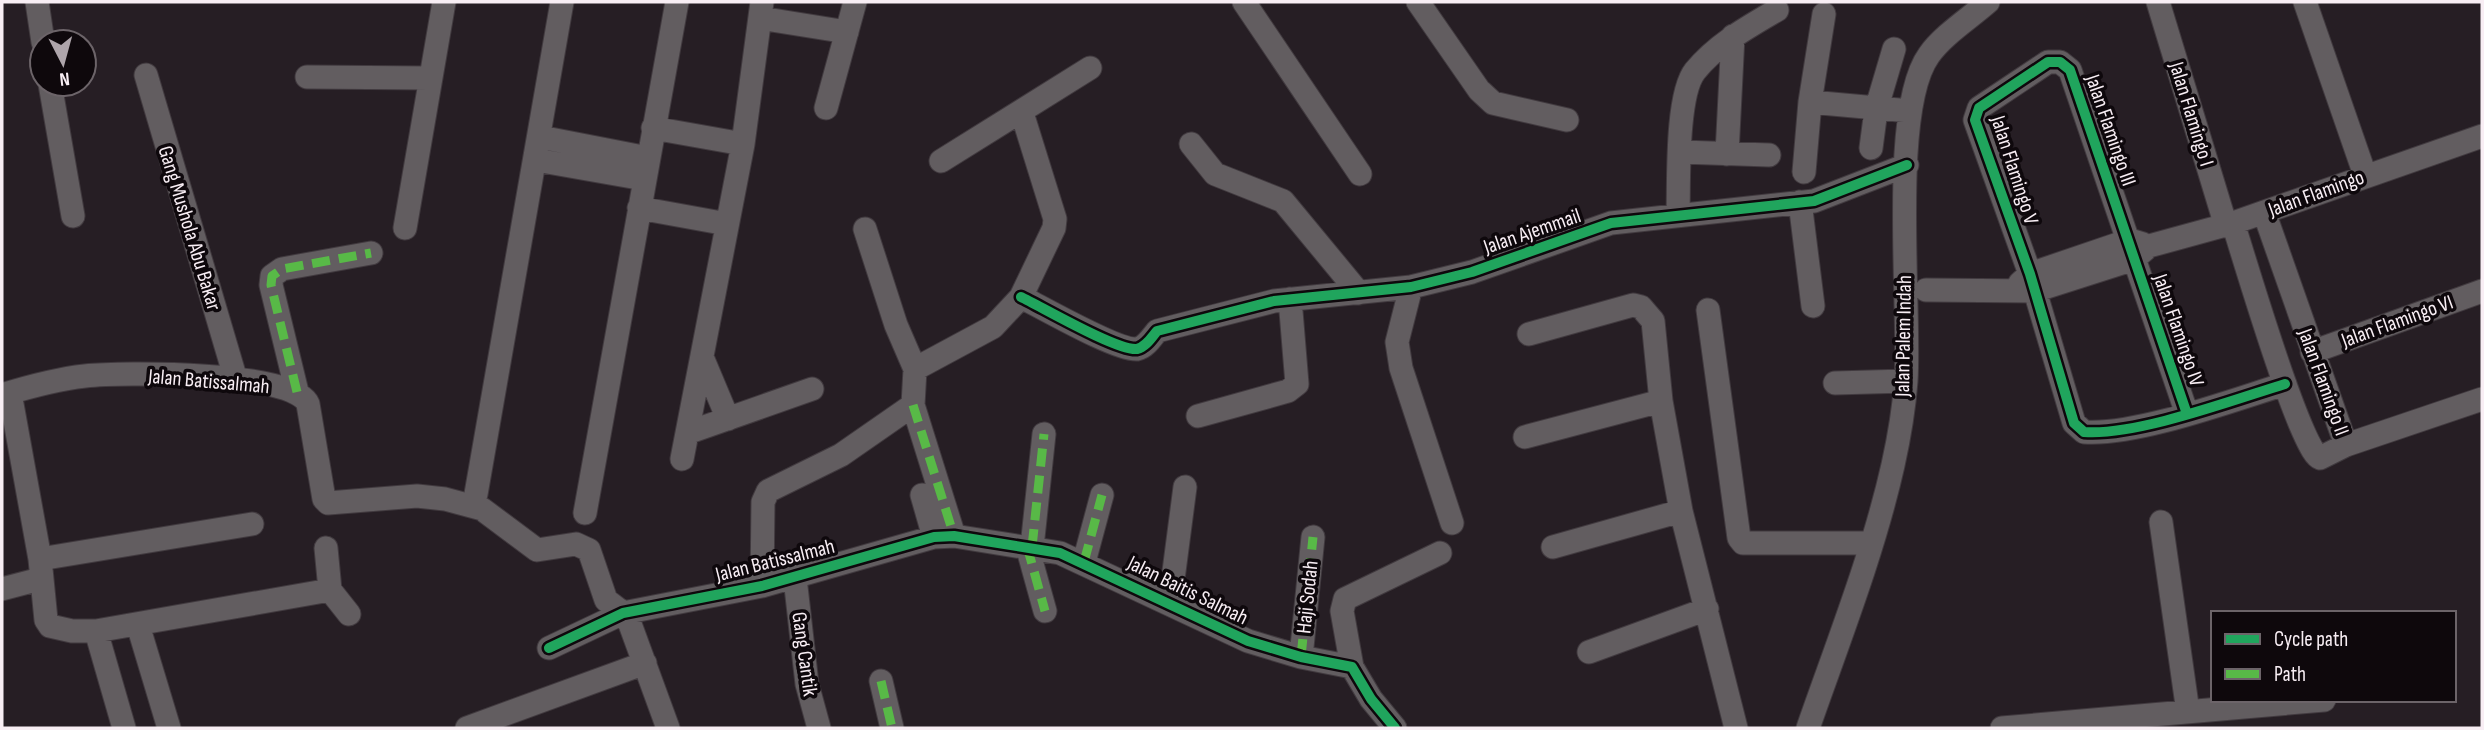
<svg xmlns="http://www.w3.org/2000/svg" width="2484" height="730" viewBox="0 0 2484 730" font-family="'Sofia Sans Condensed',sans-serif">
<style>
.lines{fill:none;stroke-linecap:round;stroke-linejoin:round}
.minor-casing{stroke:#413a3f;stroke-width:25}
.minor{stroke:#625d60;stroke-width:23}
.quiet{stroke:#58b947;stroke-width:9;stroke-dasharray:18 9;stroke-linecap:butt}
.cycleway-casing{stroke:#0e080c;stroke-width:15}
.cycleway{stroke:#20a55d;stroke-width:10}
.labels{text-anchor:middle;stroke-width:7;stroke-linejoin:round;paint-order:stroke}
.street-label{font-size:21px;fill:#f8eef4;stroke:#0e080c}
</style>
<rect width="100%" height="100%" fill="#261e24"/>
<g class="lines">
<!-- minor casing -->
<g class="minor-casing">
<path id="minor" d="M 37,2 L 43,42
M 1244,2 L 1360,174
M 1418,2 L 1479,90 L 1493,103 L 1567,120
M 2158,2 L 2226,226
M 2305,2 L 2365,175
M 760,18 L 847,32
M 146,75 L 236,380
M 307,77 L 429,78
M 50,84 L 73,216
M 1810,102 L 1824,14
M 826,108 L 855,2
M 653,128 L 743,144
M 540,137 L 648,158
M 1191,144 L 1215,174 L 1283,201 L 1359,293
M 1871,148 L 1876,110 L 1894,49
M 1681,152 L 1769,155
M 1727,154 L 1733,36
M 536,160 L 644,179
M 941,161 L 1090,68
M 1804,172 L 1810,102 L 1910,111
M 1800,202 L 1813,306
M 639,208 L 727,224
M 1678,215 C 1679,182 1676,95 1695,71 C 1717,44 1748,27 1777,10
M 2233,223 C 2243,254 2301,452 2320,458 L 2346,445 L 2264,212
M 405,228 L 444,2
M 865,229 L 896,325 L 915,369
M 2020,283 L 2030,274 L 2130,240 L 2143,244
M 1411,287 L 1397,342 L 1401,368 L 1452,523
M 1926,290 L 2034,291 L 2134,259 L 2149,246 L 2233,223 L 2482,136
M 1021,297 C 1042,307 1117,351 1137,349 C 1146,347 1152,337 1157,331 L 1274,301 L 1411,287 L 1472,272 L 1611,223 L 1814,201 L 1907,165
M 1708,310 L 1739,538 L 1743,543 L 1871,543
M 1529,334 L 1633,305 L 1641,307 L 1653,321 L 1661,401 L 1681,511 L 1736,728
M 2312,352 L 2482,291
M 702,357 L 728,419
M 1835,383 L 1906,381
M 297,392 L 271,285 L 272,276 L 282,269 L 371,253
M 10,393 L 40,559 L 46,620 L 50,626 L 72,631 L 96,631 L 330,590
M 2,395 C 28,387 58,379 85,376 C 121,372 295,371 308,404 L 324,499 L 328,503 L 417,496 L 445,499 L 482,509 L 537,550 L 576,544 L 589,550 L 606,600 L 623,613 L 630,624 L 668,728
M 2187,414 L 2070,70 L 2060,62 L 2048,62 L 1979,108 L 1975,120 L 2030,274 L 2074,423 L 2084,432 C 2136,436 2233,400 2285,384
M 1198,416 L 1288,391 L 1297,384 L 1290,299
M 687,433 L 812,389
M 1525,437 L 1661,401
M 2346,445 L 2482,399
M 682,459 L 743,144 L 762,2
M 476,494 L 562,2
M 922,495 L 934,537
M 585,513 L 677,2
M 2161,522 L 2188,712
M 954,536 L 913,405 L 915,369 L 993,327 L 1021,297 L 1054,228 L 1055,219 L 1022,113
M 1027,546 L 1045,611
M 1032,547 L 1044,434
M 1553,547 L 1681,511
M 326,548 L 330,590 L 349,614
M 40,559 L 252,524
M 1084,562 L 1102,495
M 795,578 L 807,684 L 819,728
M 762,586 L 763,502 L 768,491 L 841,455 L 913,405
M 2,589 L 40,579
M 1170,602 L 1185,487
M 138,625 L 169,728
M 96,631 L 124,728
M 549,648 L 623,613 L 762,586 L 934,537 L 954,536 L 1060,553 L 1248,641 L 1301,657 L 1352,667 L 1371,699 L 1395,728
M 1589,652 L 1707,609
M 1301,657 L 1313,537
M 1352,667 L 1342,611 L 1345,599 L 1440,553
M 881,681 L 892,728
M 467,728 L 645,663
M 1808,728 C 1838,642 1873,554 1893,465 C 1899,438 1904,408 1906,381 C 1911,307 1889,110 1929,55 C 1943,35 1970,18 1988,2
M 2002,728 L 2324,700"/>
</g>
<!-- minor -->
<use href="#minor" class="minor"/>
<!-- quiet -->
<path class="quiet" d="M 297,392 L 271,285 L 272,276 L 282,269 L 371,253
M 913,405 L 954,536
M 1027,546 L 1045,611
M 1032,547 L 1044,434
M 1084,562 L 1102,495
M 1301,657 L 1313,537
M 881,681 L 892,728"/>
<!-- cycleway casing -->
<g class="cycleway-casing">
<path id="cycleway" d="M 1021,297 C 1042,307 1117,351 1137,349 C 1146,347 1152,337 1157,331 L 1274,301 L 1411,287 L 1472,272 L 1611,223 L 1814,201 L 1907,165
M 2187,414 L 2070,70 L 2060,62 L 2048,62 L 1979,108 L 1975,120 L 2030,274 L 2074,423 L 2084,432 C 2136,436 2233,400 2285,384
M 549,648 L 623,613 L 762,586 L 934,537 L 954,536 L 1060,553 L 1248,641 L 1301,657 L 1352,667 L 1371,699 L 1395,728"/>
</g>
<!-- cycleway -->
<use href="#cycleway" class="cycleway"/>
</g>
<g class="labels">
<!-- street labels -->
<g class="street-label">
<text transform="translate(2192 114) rotate(73)" y="7">Jalan Flamingo I</text>
<text transform="translate(2111 130) rotate(71)" y="7">Jalan Flamingo III</text>
<text transform="translate(2015 170) rotate(72)" y="7">Jalan Flamingo V</text>
<text transform="translate(2316 193) rotate(-20)" y="7">Jalan Flamingo</text>
<text transform="translate(190 228) rotate(73)" y="7">Gang Mushola Abu Bakar</text>
<text transform="translate(1532 231) rotate(-19)" y="7">Jalan Ajemmail</text>
<text transform="translate(2397 321) rotate(-20)" y="7">Jalan Flamingo VI</text>
<text transform="translate(2179 330) rotate(71)" y="7">Jalan Flamingo IV</text>
<text transform="translate(1903 336) rotate(-89)" y="7">Jalan Palem Indah</text>
<text transform="translate(209 381) rotate(5)" y="7">Jalan Batissalmah</text>
<text transform="translate(2324 382) rotate(70)" y="7">Jalan Flamingo II</text>
<text transform="translate(775 560) rotate(-14)" y="7">Jalan Batissalmah</text>
<text transform="translate(1188 590) rotate(26)" y="7">Jalan Baitis Salmah</text>
<text transform="translate(1307 597) rotate(-84)" y="7">Haji Sodah</text>
<text transform="translate(805 654) rotate(82)" y="7">Gang Cantik</text>
</g>
</g>
<!-- border -->
<rect width="2484" height="730" fill="none" stroke="#f8eef4" stroke-width="7"/>
<!-- legend -->
<rect x="2211" y="611" width="245" height="91" fill="#0e080c" stroke="#6c6469" stroke-width="2"/>
<rect x="2225" y="634" width="35" height="10" fill="#20a55d" stroke="#6c6469" stroke-width="2"/>
<text x="2274" y="646" font-size="21" fill="#f8eef4">Cycle path</text>
<rect x="2225" y="669" width="35" height="10" fill="#58b947" stroke="#6c6469" stroke-width="2"/>
<text x="2274" y="681" font-size="21" fill="#f8eef4">Path</text>
<!-- north arrow -->
<g transform="translate(63 63) rotate(174)"><circle r="33" fill="#0e080c" stroke="#6c6469" stroke-width="2"/>
<path d="M0-5L12 26L0 18L-12 26Z" fill="#aea5ab"/>
<text y="-10" font-size="19" font-weight="bold" text-anchor="middle" fill="#f8eef4">N</text>
</g>
</svg>
